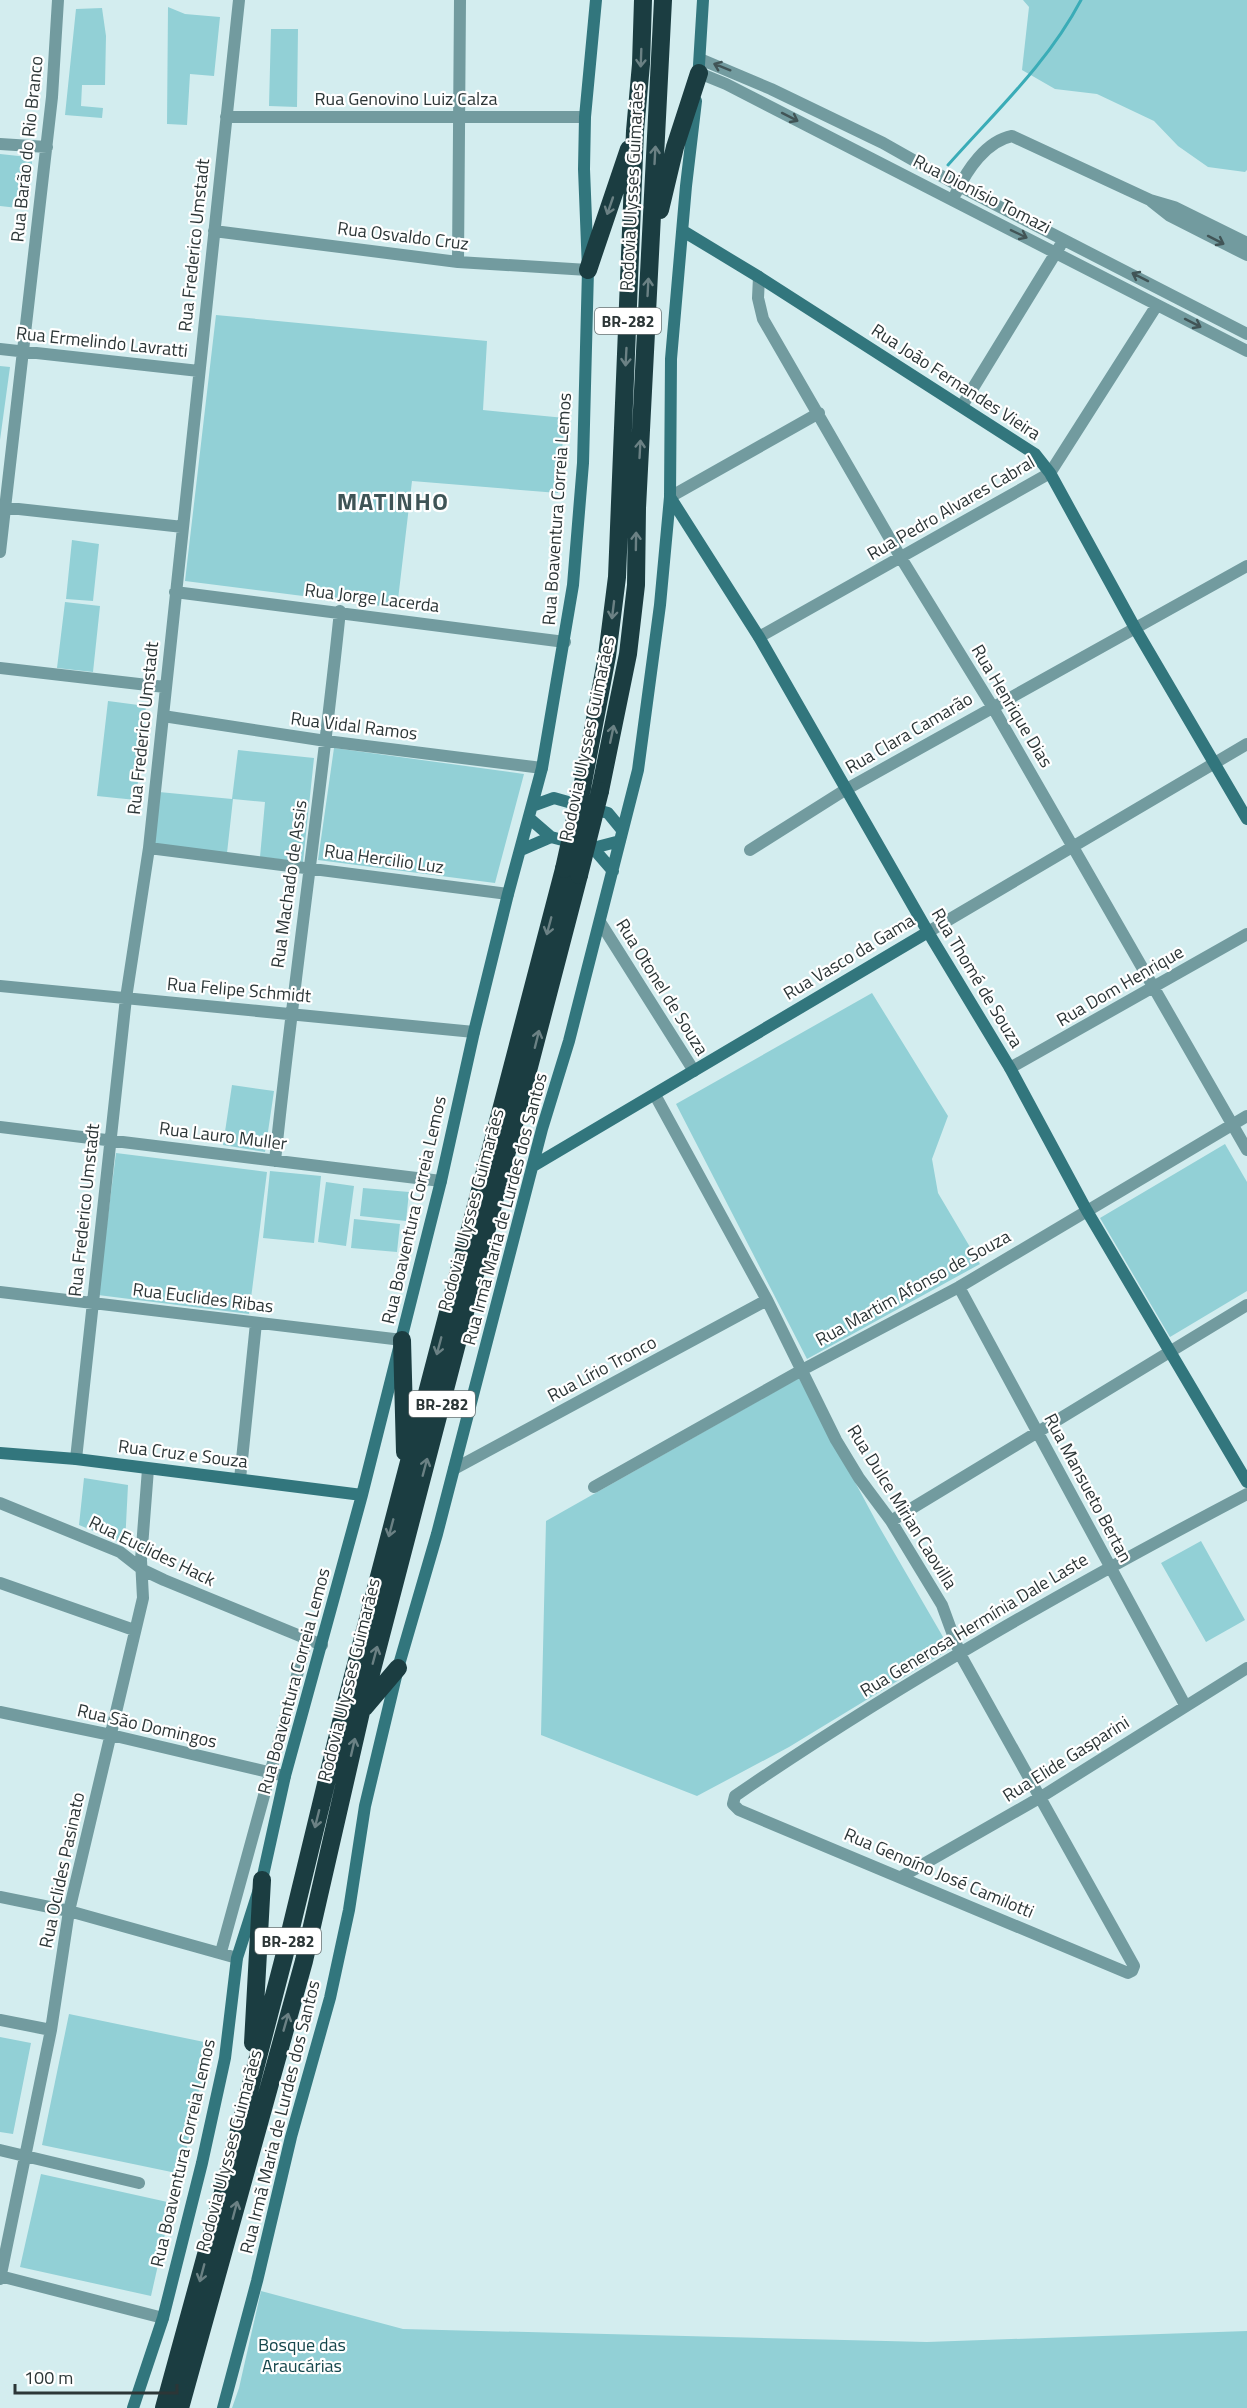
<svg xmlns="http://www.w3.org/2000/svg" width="1247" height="2408" viewBox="0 0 1247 2408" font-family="'Titillium Web',sans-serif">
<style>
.green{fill:#92d0d6}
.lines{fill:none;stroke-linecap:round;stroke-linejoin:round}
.stream{stroke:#3aacb7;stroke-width:3}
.street{stroke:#729b9f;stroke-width:12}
.secondary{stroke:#32767d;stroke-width:12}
.highway{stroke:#1b3d41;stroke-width:18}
.highway-bridge{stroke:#1b3d41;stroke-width:18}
.oneway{stroke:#6b8184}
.oneway2{stroke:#415456}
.labels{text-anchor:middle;stroke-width:4.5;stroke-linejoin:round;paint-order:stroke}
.shield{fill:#fff;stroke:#6b7273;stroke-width:1.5}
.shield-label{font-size:16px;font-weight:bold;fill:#2c3637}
.street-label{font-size:18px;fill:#2c3637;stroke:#fff}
.park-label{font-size:18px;fill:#15474c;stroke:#fff}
.district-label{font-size:24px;font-weight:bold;letter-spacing:1.5px;fill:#3e5456;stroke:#fff}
</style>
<rect width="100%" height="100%" fill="#d3edef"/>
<!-- green -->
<path class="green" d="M 1023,0 L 1247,0 L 1247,170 L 1245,172 L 1208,167 L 1178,146 L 1154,121 L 1097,94 L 1055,89 L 1022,70 L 1029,7 Z
M 168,7 L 185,14 L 220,17 L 214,76 L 190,74 L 187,125 L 167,124 Z
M 102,8 L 106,36 L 105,85 L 82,85 L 81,106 L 103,108 L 102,118 L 65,115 L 76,9 Z
M 271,29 L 298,29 L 297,107 L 269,106 Z
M 0,154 L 28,157 L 32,162 L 27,209 L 0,206 Z
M 216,315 L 487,341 L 483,410 L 565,418 L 558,493 L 412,481 L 397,608 L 185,581 Z
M 0,366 L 10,367 L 0,440 Z
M 72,540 L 99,544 L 93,601 L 66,599 Z
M 65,602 L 100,606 L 93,672 L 57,668 Z
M 108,701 L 146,706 L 136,800 L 97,796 Z
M 334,748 L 524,774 L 495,883 L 318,860 Z
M 238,750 L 314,758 L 303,862 L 260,857 L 265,802 L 233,799 L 227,853 L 154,846 L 159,792 L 232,799 Z
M 872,993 L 948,1116 L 932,1159 L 938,1193 L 980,1264 L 807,1359 L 676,1104 Z
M 232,1085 L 274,1091 L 265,1152 L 223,1145 Z
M 1225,1144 L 1247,1182 L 1247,1291 L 1170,1337 L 1100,1218 Z
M 116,1153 L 267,1172 L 249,1314 L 98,1295 Z
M 270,1171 L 321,1176 L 314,1243 L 263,1238 Z
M 326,1182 L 354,1186 L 346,1246 L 318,1242 Z
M 363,1188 L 409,1192 L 406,1221 L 360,1216 Z
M 354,1219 L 400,1224 L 397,1252 L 351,1248 Z
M 799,1378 L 877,1523 L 950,1649 L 789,1747 L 697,1796 L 541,1735 L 546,1521 Z
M 84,1478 L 128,1485 L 125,1544 L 79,1525 Z
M 1201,1541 L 1245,1620 L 1206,1642 L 1161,1563 Z
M 69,2014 L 209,2043 L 181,2174 L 42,2145 Z
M 0,2037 L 31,2043 L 13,2134 L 0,2132 Z
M 41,2174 L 172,2203 L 151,2296 L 20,2267 Z
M 261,2291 L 403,2329 L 927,2342 L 1247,2331 L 1247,2408 L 232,2408 L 239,2388 Z"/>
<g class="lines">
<!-- stream -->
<path class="stream" d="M 948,165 C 995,112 1048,63 1081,0"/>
<!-- street -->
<path class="street" d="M 700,59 L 771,89 L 883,143 L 959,186 L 1247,334
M 699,73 L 726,84 L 1247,351
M 226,117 L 585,117
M 0,144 L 47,147
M 956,193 C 967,170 986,141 1012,136 L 1150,200 L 1174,207 L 1247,243
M 1151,201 L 1170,216 L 1247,255
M 214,231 L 458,262 L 588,270
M 458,262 L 460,0
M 759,277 L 758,298 L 763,319 L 901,558 L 992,706 L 1247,1150
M 0,349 L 199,371
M 962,406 L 1060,246
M 670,497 L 819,413
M 0,507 L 183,527
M 0,552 L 52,97 L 58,0
M 175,592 L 565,642
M 759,637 L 1050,473 L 1157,305
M 0,668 L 165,687
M 163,716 L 326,741 L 542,768
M 149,848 L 508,894
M 750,850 L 845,790 L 1247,566
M 600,922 L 694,1071
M 928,932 L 1247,744
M 0,986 L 474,1032
M 1010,1068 L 1247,934
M 655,1095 L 767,1300 L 836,1440 L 859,1478 L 891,1521 L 942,1605 L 960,1654 L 1134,1966 L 1132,1971 L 1128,1973 L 739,1810 L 733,1804 L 735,1796 C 898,1684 1072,1586 1247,1494
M 0,1127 L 441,1181
M 275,1161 C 294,977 321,795 340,611
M 959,1287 L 1185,1705
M 0,1292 L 402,1340
M 76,1459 L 126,998 L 149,848 L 239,0
M 454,1469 L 767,1300
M 240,1479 L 256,1323
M 594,1487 L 802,1370 L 959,1287 L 1247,1116
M 0,1503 L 120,1552 L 143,1570 L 164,1580 L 322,1645
M 891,1521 L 1247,1305
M 0,1583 L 134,1630
M 0,1712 L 111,1735 L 285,1776
M 901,1877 L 1041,1797 L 1247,1668
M 0,1897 L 69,1911 L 237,1958
M 221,1952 L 307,1639
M 0,2020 L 51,2030
M 0,2150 L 139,2183
M 0,2276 L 163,2318
M 0,2279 L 51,2030 L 69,1911 L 143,1598 L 141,1560 L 148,1469"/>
<!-- secondary -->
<path class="secondary" d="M 698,81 L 703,0
M 683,231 L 759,277 L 1035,454 L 1050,473 L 1135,628 L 1247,819
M 670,497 L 759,637 L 928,932 L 1010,1068 L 1087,1211 L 1247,1482
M 532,806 L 554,798 L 561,800 L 608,813 L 622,830
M 529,818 L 551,837 L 593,848 L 620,841
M 593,848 L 613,871
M 521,850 L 551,837
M 533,1166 L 928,932
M 0,1453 L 76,1459 L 362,1495
M 133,2408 L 163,2318 L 202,2163 L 225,2058 L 237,1958 L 262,1880 L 285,1776 L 362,1495 L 441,1181 L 474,1032 L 508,894 L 542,768 L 573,585 L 583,463 L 588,270 L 584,169 L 585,117 L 596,0
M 223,2408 L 257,2281 L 291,2137 L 330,1998 L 349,1910 L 365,1806 L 398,1668 L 437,1534 L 542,1129 L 569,1041 L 638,770 L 660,605 L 670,497 L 671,359 L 686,186 L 696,101"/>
<!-- highway -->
<path class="highway" d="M 660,210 L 675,147 L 699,73
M 588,270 L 629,149
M 582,788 L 607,656 L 617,577 L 635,131 L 641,64 L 643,0
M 600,791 L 628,654 L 636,585 L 637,508 L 663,0
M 402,1340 L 405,1452
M 364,1708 L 398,1668
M 253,2043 L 262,1880
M 164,2408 L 221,2200 L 284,1957 L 342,1718 L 564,869
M 180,2408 L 304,1961 L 361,1712 L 579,875"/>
<!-- highway-bridge -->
<path class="highway-bridge" d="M 564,869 L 582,788
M 579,875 L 600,791"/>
</g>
<!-- one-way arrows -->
<defs><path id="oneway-shaft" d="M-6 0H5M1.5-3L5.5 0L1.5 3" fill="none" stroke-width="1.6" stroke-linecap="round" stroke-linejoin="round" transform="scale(1.5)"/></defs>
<g class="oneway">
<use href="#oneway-shaft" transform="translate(641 58) rotate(92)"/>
<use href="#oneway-shaft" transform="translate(655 155) rotate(-87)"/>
<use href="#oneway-shaft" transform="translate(610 206) rotate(109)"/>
<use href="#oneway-shaft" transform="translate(648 287) rotate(-87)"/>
<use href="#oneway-shaft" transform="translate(626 357) rotate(93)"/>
<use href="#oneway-shaft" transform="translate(640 449) rotate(-87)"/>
<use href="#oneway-shaft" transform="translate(636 541) rotate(-89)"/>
<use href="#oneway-shaft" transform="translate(613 610) rotate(97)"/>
<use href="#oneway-shaft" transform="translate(612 734) rotate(-78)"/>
<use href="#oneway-shaft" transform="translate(549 926) rotate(105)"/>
<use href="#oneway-shaft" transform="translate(537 1039) rotate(-76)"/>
<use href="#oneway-shaft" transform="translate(439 1346) rotate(105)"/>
<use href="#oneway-shaft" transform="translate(425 1467) rotate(-75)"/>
<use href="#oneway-shaft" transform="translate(391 1528) rotate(105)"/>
<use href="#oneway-shaft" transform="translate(375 1655) rotate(-75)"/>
<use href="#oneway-shaft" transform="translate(353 1747) rotate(-77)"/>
<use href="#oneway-shaft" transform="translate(317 1819) rotate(104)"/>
<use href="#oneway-shaft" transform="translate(286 2022) rotate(-74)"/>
<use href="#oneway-shaft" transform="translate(235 2210) rotate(-75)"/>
<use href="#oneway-shaft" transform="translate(202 2273) rotate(105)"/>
</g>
<g class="oneway2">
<use href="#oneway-shaft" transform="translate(722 67) rotate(-158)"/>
<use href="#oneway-shaft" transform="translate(790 117) rotate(27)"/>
<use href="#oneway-shaft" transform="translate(1019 234) rotate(26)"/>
<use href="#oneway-shaft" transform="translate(1216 240) rotate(27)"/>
<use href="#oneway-shaft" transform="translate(1140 277) rotate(-153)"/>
<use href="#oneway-shaft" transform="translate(1193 323) rotate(27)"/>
</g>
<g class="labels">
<!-- shield labels -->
<g class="shield">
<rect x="595" y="308" width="66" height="26" rx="4.5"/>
<rect x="409" y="1391" width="66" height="26" rx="4.5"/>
<rect x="255" y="1928" width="66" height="26" rx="4.5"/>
</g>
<g class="shield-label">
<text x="628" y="327">BR-282</text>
<text x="442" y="1410">BR-282</text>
<text x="288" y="1947">BR-282</text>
</g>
<!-- street labels -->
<g class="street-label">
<text x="406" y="105">Rua Genovino Luiz Calza</text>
<text transform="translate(27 149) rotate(-84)" y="6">Rua Barão do Rio Branco</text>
<text transform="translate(632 187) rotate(-87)" y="6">Rodovia Ulysses Guimarães</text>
<text transform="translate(982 194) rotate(27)" y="6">Rua Dionísio Tomazi</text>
<text transform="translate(403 236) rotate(7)" y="6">Rua Osvaldo Cruz</text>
<text transform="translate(194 245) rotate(-84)" y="6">Rua Frederico Umstadt</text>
<text transform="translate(102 342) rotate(6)" y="6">Rua Ermelindo Lavratti</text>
<text transform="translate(956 382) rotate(33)" y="6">Rua João Fernandes Vieira</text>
<text transform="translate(951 508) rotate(-30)" y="6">Rua Pedro Alvares Cabral</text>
<text transform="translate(557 509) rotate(-86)" y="6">Rua Boaventura Correia Lemos</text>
<text transform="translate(372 598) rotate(7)" y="6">Rua Jorge Lacerda</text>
<text transform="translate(1012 706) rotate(59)" y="6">Rua Henrique Dias</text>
<text transform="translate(354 726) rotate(7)" y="6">Rua Vidal Ramos</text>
<text transform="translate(143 728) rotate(-84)" y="6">Rua Frederico Umstadt</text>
<text transform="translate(909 733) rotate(-30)" y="6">Rua Clara Camarão</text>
<text transform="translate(587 739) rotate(-78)" y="6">Rodovia Ulysses Guimarães</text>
<text transform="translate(384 859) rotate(8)" y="6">Rua Hercilio Luz</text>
<text transform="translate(289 884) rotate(-82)" y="6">Rua Machado de Assis</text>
<text transform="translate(849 957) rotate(-31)" y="6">Rua Vasco da Gama</text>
<text transform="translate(977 978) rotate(59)" y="6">Rua Thomé de Souza</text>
<text transform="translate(1120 986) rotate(-30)" y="6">Rua Dom Henrique</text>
<text transform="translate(662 987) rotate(58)" y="6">Rua Otonel de Souza</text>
<text transform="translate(239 990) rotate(5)" y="6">Rua Felipe Schmidt</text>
<text transform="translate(223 1136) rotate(7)" y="6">Rua Lauro Muller</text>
<text transform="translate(505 1209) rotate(-75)" y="6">Rua Irmã Maria de Lurdes dos Santos</text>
<text transform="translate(84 1210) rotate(-84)" y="6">Rua Frederico Umstadt</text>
<text transform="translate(414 1210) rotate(-77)" y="6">Rua Boaventura Correia Lemos</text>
<text transform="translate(471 1210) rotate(-75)" y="6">Rodovia Ulysses Guimarães</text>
<text transform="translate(913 1288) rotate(-29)" y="6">Rua Martim Afonso de Souza</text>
<text transform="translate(203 1298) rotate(7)" y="6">Rua Euclides Ribas</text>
<text transform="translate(602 1369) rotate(-28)" y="6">Rua Lírio Tronco</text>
<text transform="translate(183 1454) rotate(7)" y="6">Rua Cruz e Souza</text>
<text transform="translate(1088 1488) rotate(62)" y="6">Rua Mansueto Bertan</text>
<text transform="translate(902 1507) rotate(58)" y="6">Rua Dulce Mirian Caovilla</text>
<text transform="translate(152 1551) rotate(26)" y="6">Rua Euclides Hack</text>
<text transform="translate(974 1625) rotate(-31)" y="6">Rua Generosa Hermínia Dale Laste</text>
<text transform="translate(349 1680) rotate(-76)" y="6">Rodovia Ulysses Guimarães</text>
<text transform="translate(294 1681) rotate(-75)" y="6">Rua Boaventura Correia Lemos</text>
<text transform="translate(147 1726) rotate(13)" y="6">Rua São Domingos</text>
<text transform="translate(1066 1759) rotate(-32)" y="6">Rua Elide Gasparini</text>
<text transform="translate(62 1870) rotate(-78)" y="6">Rua Oclides Pasinato</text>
<text transform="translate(939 1873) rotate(23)" y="6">Rua Genoíno José Camilotti</text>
<text transform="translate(280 2117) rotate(-76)" y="6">Rua Irmã Maria de Lurdes dos Santos</text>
<text transform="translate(229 2151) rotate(-75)" y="6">Rodovia Ulysses Guimarães</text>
<text transform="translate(183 2153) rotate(-77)" y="6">Rua Boaventura Correia Lemos</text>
</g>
<!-- park labels -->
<g class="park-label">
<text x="302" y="2351">Bosque das<tspan x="302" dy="21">Araucárias</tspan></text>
</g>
<!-- district labels -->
<g class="district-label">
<text x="393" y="510">MATINHO</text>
</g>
</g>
<!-- scale -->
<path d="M15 2384v9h162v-9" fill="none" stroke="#2c3637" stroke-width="3"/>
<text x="24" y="2384" font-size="18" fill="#2c3637" stroke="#ffffff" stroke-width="4.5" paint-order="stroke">100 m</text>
</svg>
